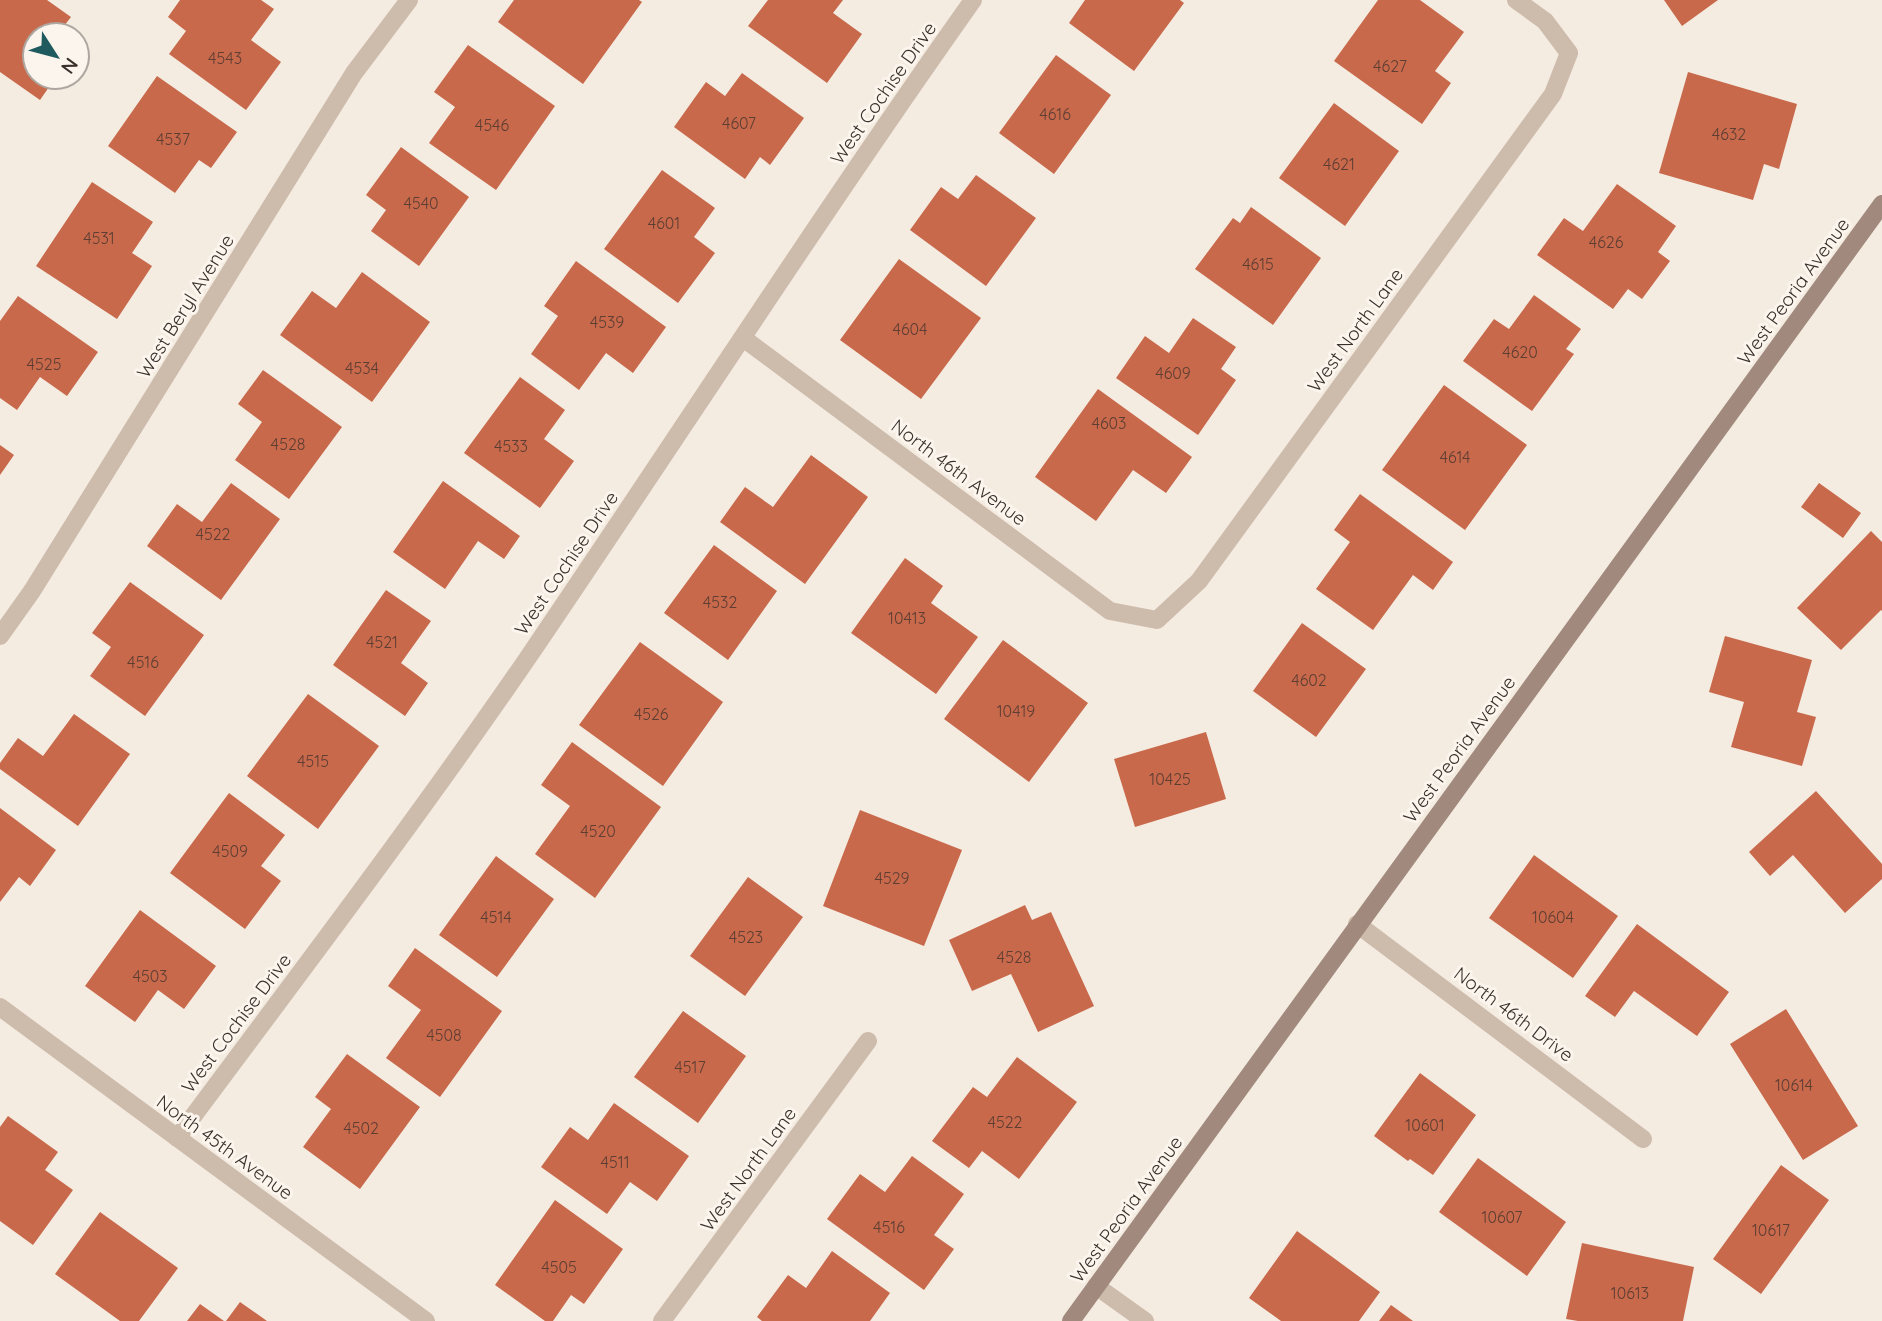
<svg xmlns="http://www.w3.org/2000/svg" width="1882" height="1321" viewBox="0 0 1882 1321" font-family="Quicksand,sans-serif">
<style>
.building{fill:#c8694b}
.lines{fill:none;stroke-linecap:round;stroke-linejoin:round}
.minor{stroke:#cdbbac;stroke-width:18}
.secondary{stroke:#a18a7d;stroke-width:18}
.labels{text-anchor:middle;stroke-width:6;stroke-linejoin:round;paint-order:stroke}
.number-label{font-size:16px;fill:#5e3e33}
.street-label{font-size:19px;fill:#3b302b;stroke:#fbf5ee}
</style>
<rect width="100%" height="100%" fill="#f4ebe1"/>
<!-- building -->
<path class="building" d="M 0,0 L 47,0 L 71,17 L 57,35 L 35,35 L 35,77 L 56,77 L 40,100 L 0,72 Z
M 180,0 L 261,0 L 274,9 L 251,40 L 281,62 L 246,110 L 169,54 L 186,31 L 168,17 Z
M 514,0 L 639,0 L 642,2 L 583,84 L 498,22 Z
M 768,0 L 843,0 L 833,13 L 862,34 L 827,83 L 748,26 Z
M 1085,0 L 1180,0 L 1184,3 L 1134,71 L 1069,23 Z
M 1378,0 L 1420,0 L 1464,32 L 1435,71 L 1451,83 L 1422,124 L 1334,61 Z
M 1664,0 L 1718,0 L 1682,26 Z
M 468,45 L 555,106 L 496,190 L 429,143 L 455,107 L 434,92 Z
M 1056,55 L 1111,95 L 1054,174 L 999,133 Z
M 1688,72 L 1797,104 L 1779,169 L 1764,164 L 1753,200 L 1659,173 Z
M 742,73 L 804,118 L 770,165 L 760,157 L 745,179 L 674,127 L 706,82 L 725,96 Z
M 157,76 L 237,132 L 211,168 L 199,160 L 175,193 L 108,146 Z
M 1334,103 L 1399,151 L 1345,226 L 1279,178 Z
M 401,147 L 469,197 L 419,266 L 371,231 L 386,210 L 366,195 Z
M 662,170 L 715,208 L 694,237 L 715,253 L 678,303 L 604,249 Z
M 976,175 L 1036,218 L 986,286 L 910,230 L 941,187 L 958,199 Z
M 92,182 L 153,222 L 132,253 L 152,266 L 117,319 L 36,266 Z
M 1617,184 L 1676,226 L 1658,252 L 1670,261 L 1642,299 L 1628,289 L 1613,309 L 1537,255 L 1564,218 L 1583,231 Z
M 1251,207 L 1321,258 L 1273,325 L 1195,269 L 1233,218 L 1240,223 Z
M 899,259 L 981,318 L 921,399 L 840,340 Z
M 576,261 L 666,327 L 633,373 L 606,353 L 579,390 L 531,354 L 558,316 L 544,306 Z
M 362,272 L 430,322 L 372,402 L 280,335 L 312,291 L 336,308 Z
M 1534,295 L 1581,329 L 1566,349 L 1574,354 L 1532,411 L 1463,361 L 1494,319 L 1509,329 Z
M 18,296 L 98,352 L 67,396 L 40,377 L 17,410 L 0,398 L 0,321 Z
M 1193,318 L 1236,347 L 1221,369 L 1236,380 L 1198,435 L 1116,378 L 1145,336 L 1169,353 Z
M 263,370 L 342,427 L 289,499 L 235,460 L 262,422 L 238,404 Z
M 520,377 L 565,410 L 544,439 L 574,461 L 540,508 L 464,453 Z
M 1444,385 L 1527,445 L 1465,530 L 1382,470 Z
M 1098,389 L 1192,457 L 1166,493 L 1133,470 L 1096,521 L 1035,477 Z
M 0,445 L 14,455 L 0,475 Z
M 811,455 L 868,497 L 805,584 L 720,522 L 745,487 L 773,507 Z
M 443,481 L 520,536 L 504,559 L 478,541 L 445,589 L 393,552 Z
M 231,483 L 280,519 L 221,600 L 147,546 L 177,504 L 202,522 Z
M 1819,483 L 1861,513 L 1843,538 L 1801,507 Z
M 1360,494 L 1453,562 L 1433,590 L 1413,575 L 1373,630 L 1316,589 L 1350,542 L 1334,530 Z
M 1871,531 L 1882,542 L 1882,611 L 1881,610 L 1841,650 L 1797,608 Z
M 714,545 L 777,591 L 728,660 L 664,613 Z
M 905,558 L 943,586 L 931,603 L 978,637 L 936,694 L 851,633 Z
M 130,582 L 204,635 L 145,716 L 90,676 L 111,647 L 92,633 Z
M 386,590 L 431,621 L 401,663 L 428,683 L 405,716 L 333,665 Z
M 1302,623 L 1366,669 L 1316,737 L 1253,691 Z
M 1725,636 L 1812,660 L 1797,712 L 1816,717 L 1802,766 L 1731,747 L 1744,702 L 1709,692 Z
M 1003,640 L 1088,703 L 1029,782 L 944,719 Z
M 640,642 L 723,702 L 663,786 L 579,725 Z
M 308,694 L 379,746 L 318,829 L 247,776 Z
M 74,714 L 130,754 L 78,826 L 0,769 L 0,763 L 18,738 L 43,756 Z
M 1206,732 L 1226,799 L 1135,827 L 1114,759 Z
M 572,742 L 661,807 L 595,898 L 535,854 L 570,806 L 541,785 Z
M 1816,791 L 1882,864 L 1882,879 L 1845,913 L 1793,855 L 1770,876 L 1749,852 Z
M 229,793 L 285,835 L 261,866 L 281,881 L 245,929 L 170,873 Z
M 0,808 L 56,850 L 30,886 L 19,877 L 0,902 Z
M 860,810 L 962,850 L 924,946 L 823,906 Z
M 1534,855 L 1618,916 L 1573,978 L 1489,918 Z
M 496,856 L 554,899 L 497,977 L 439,935 Z
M 748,877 L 803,917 L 745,996 L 690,956 Z
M 1025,905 L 1032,920 L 1051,912 L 1094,1006 L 1038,1032 L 1011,974 L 972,991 L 949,940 Z
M 140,910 L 216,966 L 184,1009 L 158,990 L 135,1022 L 85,986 Z
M 1637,924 L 1729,992 L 1697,1036 L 1634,991 L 1615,1017 L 1585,996 Z
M 415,948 L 502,1011 L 440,1097 L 386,1058 L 421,1010 L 388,986 Z
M 1786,1009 L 1858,1126 L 1803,1160 L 1730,1044 Z
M 683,1011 L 746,1056 L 698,1123 L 634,1077 Z
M 347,1054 L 420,1107 L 360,1189 L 303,1147 L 331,1109 L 315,1097 Z
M 1017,1057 L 1077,1102 L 1019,1179 L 982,1151 L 969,1168 L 932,1141 L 973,1087 L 987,1097 Z
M 1420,1073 L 1476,1115 L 1433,1175 L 1410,1159 L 1408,1161 L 1374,1136 Z
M 614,1103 L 689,1156 L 657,1201 L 630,1182 L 607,1214 L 541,1167 L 570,1127 L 588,1140 Z
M 8,1116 L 58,1152 L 45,1170 L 73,1190 L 33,1245 L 0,1221 L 0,1127 Z
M 912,1156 L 964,1194 L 934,1235 L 954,1249 L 924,1290 L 827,1219 L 860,1174 L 885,1192 Z
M 1478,1158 L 1566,1222 L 1527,1276 L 1439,1212 Z
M 1781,1165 L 1829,1200 L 1761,1294 L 1713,1259 Z
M 555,1200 L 623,1249 L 584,1304 L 571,1295 L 553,1321 L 545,1321 L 495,1285 Z
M 100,1212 L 178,1268 L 139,1321 L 120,1321 L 55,1274 Z
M 1297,1231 L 1380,1292 L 1359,1321 L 1281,1321 L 1249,1298 Z
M 1582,1243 L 1694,1267 L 1683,1321 L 1578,1321 L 1566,1319 Z
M 832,1251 L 890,1293 L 870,1321 L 762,1321 L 757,1317 L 788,1275 L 806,1288 Z
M 240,1302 L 267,1321 L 226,1321 Z
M 200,1304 L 224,1321 L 187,1321 Z
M 1391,1305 L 1413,1321 L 1379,1321 Z"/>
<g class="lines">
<!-- minor -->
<path class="minor" d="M 743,338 L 1110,611 L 1157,620 L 1199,581 L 1553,94 L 1569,53 L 1545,21 L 1516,0
M 0,636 L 32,591 L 354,73 L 409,0
M 1357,924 L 1643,1139
M 0,1007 L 426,1321
M 177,1138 C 295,979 415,822 527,659 C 676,440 820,216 973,0
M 1096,1286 L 1145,1321
M 662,1321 L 868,1041"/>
<!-- secondary -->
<path class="secondary" d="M 1071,1321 L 1882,204"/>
</g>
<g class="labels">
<!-- number labels -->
<g class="number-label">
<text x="225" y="64">4543</text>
<text x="1390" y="72">4627</text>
<text x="1055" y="120">4616</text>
<text x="739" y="129">4607</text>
<text x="492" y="131">4546</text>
<text x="1729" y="140">4632</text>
<text x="173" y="145">4537</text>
<text x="1339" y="170">4621</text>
<text x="421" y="209">4540</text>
<text x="664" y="229">4601</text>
<text x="99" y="244">4531</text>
<text x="1606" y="248">4626</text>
<text x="1258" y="270">4615</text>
<text x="607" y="328">4539</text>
<text x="910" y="335">4604</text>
<text x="1520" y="358">4620</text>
<text x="44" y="370">4525</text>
<text x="362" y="374">4534</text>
<text x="1173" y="379">4609</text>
<text x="1109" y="429">4603</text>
<text x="288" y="450">4528</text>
<text x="511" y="452">4533</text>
<text x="1455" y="463">4614</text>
<text x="213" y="540">4522</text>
<text x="720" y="608">4532</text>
<text x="907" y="624">10413</text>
<text x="382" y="648">4521</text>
<text x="143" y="668">4516</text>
<text x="1309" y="686">4602</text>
<text x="1016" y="717">10419</text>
<text x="651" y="720">4526</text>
<text x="313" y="767">4515</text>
<text x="1170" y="785">10425</text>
<text x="598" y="837">4520</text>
<text x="230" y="857">4509</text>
<text x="892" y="884">4529</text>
<text x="496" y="923">4514</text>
<text x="1553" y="923">10604</text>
<text x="746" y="943">4523</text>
<text x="1014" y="963">4528</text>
<text x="150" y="982">4503</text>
<text x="444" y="1041">4508</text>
<text x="690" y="1073">4517</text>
<text x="1794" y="1091">10614</text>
<text x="1005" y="1128">4522</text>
<text x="1425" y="1131">10601</text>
<text x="361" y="1134">4502</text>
<text x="615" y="1168">4511</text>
<text x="1502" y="1223">10607</text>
<text x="889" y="1233">4516</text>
<text x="1771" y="1236">10617</text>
<text x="559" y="1273">4505</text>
<text x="1630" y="1299">10613</text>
</g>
<!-- street labels -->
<g class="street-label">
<text transform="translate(883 93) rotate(-55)" y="7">West Cochise Drive</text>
<text transform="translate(1793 291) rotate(-54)" y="7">West Peoria Avenue</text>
<text transform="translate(185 306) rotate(-58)" y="7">West Beryl Avenue</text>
<text transform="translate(1355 330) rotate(-54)" y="7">West North Lane</text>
<text transform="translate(959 472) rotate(37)" y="7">North 46th Avenue</text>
<text transform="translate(566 563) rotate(-56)" y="7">West Cochise Drive</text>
<text transform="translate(1459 749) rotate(-54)" y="7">West Peoria Avenue</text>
<text transform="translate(1514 1014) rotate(37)" y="7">North 46th Drive</text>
<text transform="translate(236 1023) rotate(-53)" y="7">West Cochise Drive</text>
<text transform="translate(225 1147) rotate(36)" y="7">North 45th Avenue</text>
<text transform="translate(748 1169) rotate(-54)" y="7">West North Lane</text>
<text transform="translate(1126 1209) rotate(-54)" y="7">West Peoria Avenue</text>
</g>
</g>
<!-- north arrow -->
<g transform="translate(56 56) rotate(126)"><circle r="33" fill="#fbf5ee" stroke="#aea6a0" stroke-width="2"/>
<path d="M0-5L12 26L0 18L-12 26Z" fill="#1f5a5e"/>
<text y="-10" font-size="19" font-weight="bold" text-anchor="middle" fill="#3b302b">N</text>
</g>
</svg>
